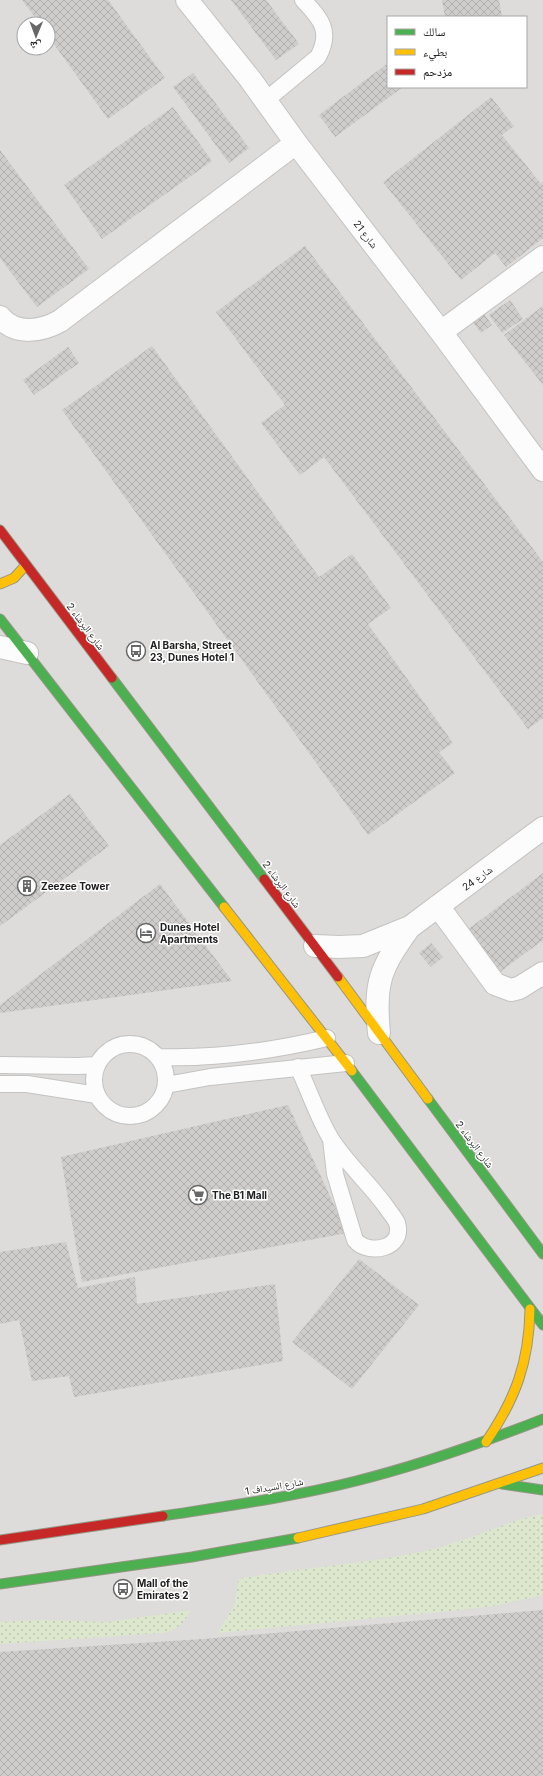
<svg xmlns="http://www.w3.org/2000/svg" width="543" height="1776" viewBox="0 0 543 1776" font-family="Inter,'Noto Naskh Arabic',sans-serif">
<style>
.residential{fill:#dddcdb;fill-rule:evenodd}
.grass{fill:url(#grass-dots)}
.building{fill:url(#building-cross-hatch)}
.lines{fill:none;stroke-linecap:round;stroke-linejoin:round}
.lane-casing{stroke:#c4c3c2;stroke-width:18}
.street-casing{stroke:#c4c3c2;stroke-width:24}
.fast-casing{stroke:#959684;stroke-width:11}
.slow-casing{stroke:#959684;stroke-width:11}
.jam-casing{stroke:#959684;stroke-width:11}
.lane{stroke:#fcfcfc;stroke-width:16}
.street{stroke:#fcfcfc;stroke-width:22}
.fast{stroke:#4caf50;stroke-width:9}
.slow{stroke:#ffc107;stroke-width:9}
.jam{stroke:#c62828;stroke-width:9}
.labels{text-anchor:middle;stroke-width:3;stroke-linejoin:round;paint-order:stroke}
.street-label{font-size:10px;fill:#202020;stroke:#fff}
.poi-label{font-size:10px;font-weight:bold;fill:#202020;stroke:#fff;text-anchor:start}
</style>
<defs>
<pattern id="grass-dots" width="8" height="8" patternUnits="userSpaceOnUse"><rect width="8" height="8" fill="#dce7cd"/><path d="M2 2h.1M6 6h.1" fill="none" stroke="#bcc6b0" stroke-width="1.8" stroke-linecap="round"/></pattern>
<pattern id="building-cross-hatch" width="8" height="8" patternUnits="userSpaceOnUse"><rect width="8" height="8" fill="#cfcdcb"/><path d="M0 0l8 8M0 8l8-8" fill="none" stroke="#b1b0ae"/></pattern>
</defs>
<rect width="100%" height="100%" fill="#eeecea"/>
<!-- residential -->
<path class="residential" d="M 0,0 L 543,0 L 543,1776 L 0,1776 ZM 388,17 L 526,17 L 526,87 L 388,87 ZM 24,24 L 48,24 L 48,48 L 24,48 Z"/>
<!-- grass -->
<path class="grass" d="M 543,1514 L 543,1595 L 494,1606 L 461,1610 L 218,1633 L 234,1605 L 239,1579 C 300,1568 361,1564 421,1552 C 463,1544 501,1522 543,1514 Z
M 191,1610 C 184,1623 178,1630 163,1633 L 0,1644 L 0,1622 L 44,1620 L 108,1622 Z"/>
<!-- building -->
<path class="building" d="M 22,0 L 108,0 L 165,78 L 108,119 L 48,36 L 48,24 L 40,24 Z
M 231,0 L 266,0 L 299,44 L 276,60 Z
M 442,0 L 499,0 L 502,17 L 445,17 Z
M 388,63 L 388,87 L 403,87 L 335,137 L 319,115 Z
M 193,73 L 249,148 L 229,163 L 173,87 Z
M 491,97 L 514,126 L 502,135 L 541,184 L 543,182 L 543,238 L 506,267 L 495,253 L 461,280 L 383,182 Z
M 173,107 L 212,161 L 102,239 L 64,185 Z
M 0,150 L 89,269 L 37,307 L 0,258 Z
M 305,246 L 543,562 L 543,718 L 528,729 L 324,457 L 300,475 L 261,423 L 285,405 L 216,312 Z
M 510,300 L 523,319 L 502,333 L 489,315 Z
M 543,306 L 543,385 L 504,335 Z
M 482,311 L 492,325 L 481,333 L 471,320 Z
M 152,346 L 319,577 L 352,554 L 391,608 L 368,624 L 453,743 L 439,752 L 455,773 L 368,835 L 62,410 Z
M 68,347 L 79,363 L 34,395 L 23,380 Z
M 70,794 L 109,846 L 0,926 L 0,845 Z
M 543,873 L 543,940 L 496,975 L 463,933 Z
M 160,884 L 232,981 L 0,1013 L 0,1005 Z
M 431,943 L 443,957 L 431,967 L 419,953 Z
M 288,1105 L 347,1233 L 82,1282 L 61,1157 Z
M 66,1242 L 78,1288 L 135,1277 L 137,1304 L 275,1284 L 283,1361 L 74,1397 L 69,1376 L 32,1381 L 19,1320 L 0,1324 L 0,1252 Z
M 359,1259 L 419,1305 L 352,1389 L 292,1342 Z
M 543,1610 L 543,1776 L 0,1776 L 0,1652 L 203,1639 Z"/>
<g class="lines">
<!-- lane casing -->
<g class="lane-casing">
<path id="lane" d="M 265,101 L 318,57 C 332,31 321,19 303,0
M94 1080a36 36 0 1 1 72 0a36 36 0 1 1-72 0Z
M 158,1057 C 215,1059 272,1051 327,1038
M 0,1065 L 77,1066 L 97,1065
M 298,1067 C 308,1088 319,1120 331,1139 C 347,1164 370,1184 387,1208 C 390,1213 395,1218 397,1223 C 405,1249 368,1256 355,1240 L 335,1174 L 331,1139
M 0,1084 L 27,1084 L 97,1095
M 166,1085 L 210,1077 L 346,1063"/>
</g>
<!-- street casing -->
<g class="street-casing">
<path id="street" d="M 187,0 L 250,79 L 296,143 L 441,332 L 543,470
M 0,317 C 16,336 42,331 60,321 L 296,143
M 441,332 L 543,257
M 0,647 L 27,653
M 438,906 L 495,984 L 511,990 L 519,988 L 543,973
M 315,946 L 339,947 L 363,946 L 410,927 L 543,828
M 379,1033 C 374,982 380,969 409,928"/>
</g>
<!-- fast casing -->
<g class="fast-casing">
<path id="fast" d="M 0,619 L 224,907
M 112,678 L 264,879
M 352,1071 L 543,1325
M 428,1099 L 543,1254
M 502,1484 L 543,1490
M 163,1516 C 227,1506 293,1497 356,1481 C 420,1465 482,1443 543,1419
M 0,1584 L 192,1557 L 298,1538"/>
</g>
<!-- slow casing -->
<g class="slow-casing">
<path id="slow" d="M 0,584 L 14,578 L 26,565
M 224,907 L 352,1071
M 338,977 L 428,1099
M 486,1442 C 516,1398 529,1362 530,1309
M 298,1538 L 423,1509 L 543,1468"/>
</g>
<!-- jam casing -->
<g class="jam-casing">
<path id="jam" d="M 0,530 L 112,678
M 264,879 L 338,977
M 0,1540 L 163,1516"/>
</g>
<!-- lane -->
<use href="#lane" class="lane"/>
<!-- street -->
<use href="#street" class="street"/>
<!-- fast -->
<use href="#fast" class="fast"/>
<!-- slow -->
<use href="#slow" class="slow"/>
<!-- jam -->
<use href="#jam" class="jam"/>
</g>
<!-- icons -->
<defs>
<g id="bus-ring" transform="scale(1)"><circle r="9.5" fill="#fff" stroke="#686767" stroke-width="1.5"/><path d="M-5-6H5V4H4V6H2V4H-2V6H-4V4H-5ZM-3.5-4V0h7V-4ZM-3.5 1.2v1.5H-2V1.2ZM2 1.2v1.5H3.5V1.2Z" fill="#686767"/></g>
<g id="building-ring" transform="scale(1)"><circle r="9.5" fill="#fff" stroke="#686767" stroke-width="1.5"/><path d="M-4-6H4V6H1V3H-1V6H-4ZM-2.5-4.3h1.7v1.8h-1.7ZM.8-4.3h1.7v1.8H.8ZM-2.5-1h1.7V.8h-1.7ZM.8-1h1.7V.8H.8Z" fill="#686767"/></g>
<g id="hotel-ring" transform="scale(1)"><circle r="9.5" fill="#fff" stroke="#686767" stroke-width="1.5"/><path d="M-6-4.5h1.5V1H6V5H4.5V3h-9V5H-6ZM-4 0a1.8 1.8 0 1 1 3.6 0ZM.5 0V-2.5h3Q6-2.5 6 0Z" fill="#686767"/></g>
<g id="supermarket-ring" transform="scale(1)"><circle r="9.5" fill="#fff" stroke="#686767" stroke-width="1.5"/><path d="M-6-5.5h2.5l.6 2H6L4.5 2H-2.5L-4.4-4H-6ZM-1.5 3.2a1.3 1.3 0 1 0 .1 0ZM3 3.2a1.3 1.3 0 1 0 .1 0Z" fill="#686767"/></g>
</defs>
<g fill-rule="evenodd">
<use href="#bus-ring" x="136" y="651"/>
<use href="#building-ring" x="27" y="886"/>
<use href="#hotel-ring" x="146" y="933"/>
<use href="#supermarket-ring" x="198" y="1195"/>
<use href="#bus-ring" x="123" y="1589"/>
</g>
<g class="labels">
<!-- street labels -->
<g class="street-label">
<text transform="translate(366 234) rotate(52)" y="4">شارع 21</text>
<text transform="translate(86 626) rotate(53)" y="4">شارع البرشاء 2</text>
<text transform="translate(477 878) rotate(-36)" y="4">شارع 24</text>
<text transform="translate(282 884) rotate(53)" y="4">شارع البرشاء 2</text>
<text transform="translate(475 1144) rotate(53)" y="4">شارع البرشاء 2</text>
<text transform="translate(274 1486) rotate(-10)" y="4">شارع السيداف 1</text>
</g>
<!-- poi labels -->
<g class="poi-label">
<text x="150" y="649">Al Barsha, Street<tspan x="150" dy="12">23, Dunes Hotel 1</tspan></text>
<text x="41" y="890">Zeezee Tower</text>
<text x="160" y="931">Dunes Hotel<tspan x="160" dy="12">Apartments</tspan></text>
<text x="212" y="1199">The B1 Mall</text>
<text x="137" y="1587">Mall of the<tspan x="137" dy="12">Emirates 2</tspan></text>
</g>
</g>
<!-- legend -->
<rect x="387" y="16" width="140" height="72" fill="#ffffff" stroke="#a6a6a6"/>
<rect x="395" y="29" width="20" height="6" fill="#4caf50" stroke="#a6a6a6"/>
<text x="423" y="36" font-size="12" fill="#202020">سالك</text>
<rect x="395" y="49" width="20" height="6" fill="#ffc107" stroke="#a6a6a6"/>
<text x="423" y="56" font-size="12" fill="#202020">بطيء</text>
<rect x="395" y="69" width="20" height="6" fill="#c62828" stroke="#a6a6a6"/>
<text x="423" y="76" font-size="12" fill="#202020">مزدحم</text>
<!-- north arrow -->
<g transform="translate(36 36) rotate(181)"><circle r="19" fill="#ffffff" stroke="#a6a6a6"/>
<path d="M0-3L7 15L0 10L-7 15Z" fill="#686767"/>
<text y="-6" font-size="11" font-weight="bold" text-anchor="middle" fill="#202020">ش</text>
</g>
</svg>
